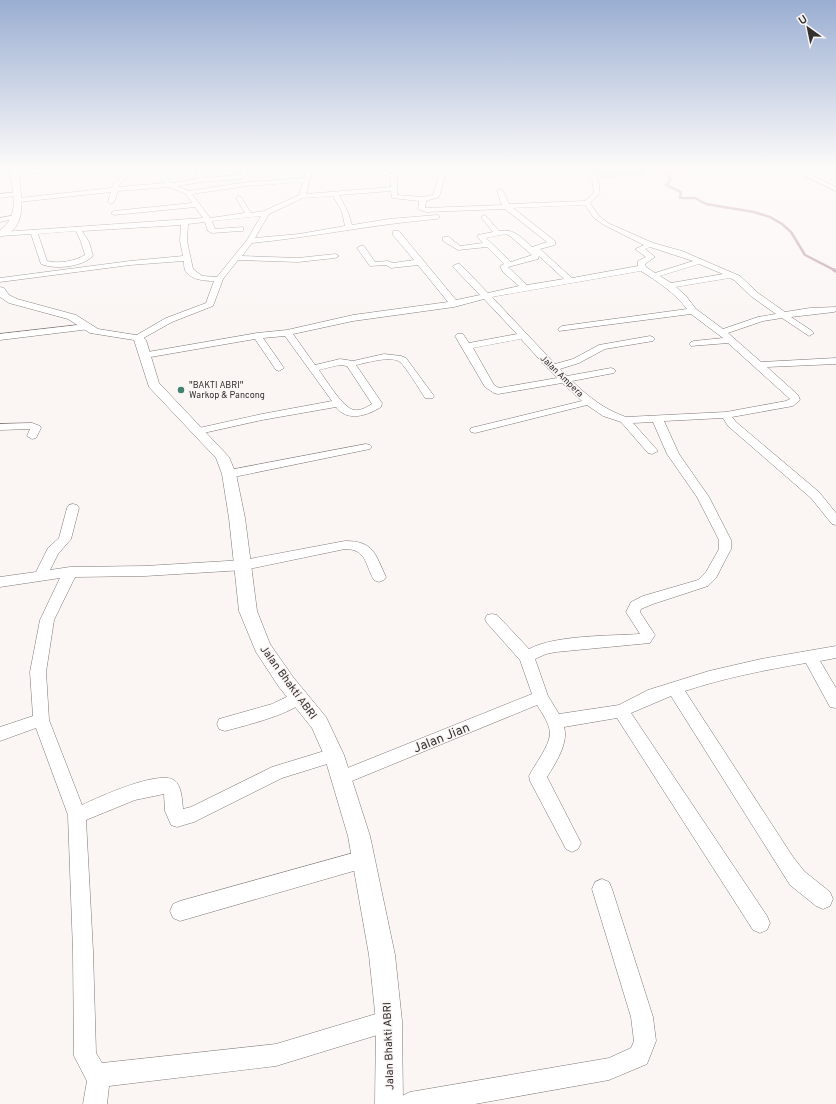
<svg xmlns="http://www.w3.org/2000/svg" width="836" height="1104" viewBox="0 0 836 1104" font-family="Overpass,sans-serif">
<style>
.green{fill:#dcd6b7}
.lines{fill:none;stroke-linecap:round;stroke-linejoin:round}
.stream-far1{stroke:#c6a4b1;stroke-width:2.5}
.stream{stroke:#c6a4b1;stroke-width:3.5}
.minor-casing{stroke:#7d7876;stroke-width:1}
.tertiary-casing{stroke:#7d7876;stroke-width:1}
.minor{fill:#fff;fill-rule:evenodd}
.tertiary{fill:#fff;fill-rule:evenodd}
.poi-dot{fill:#418170;stroke:#fbf6f4;stroke-width:1.5}
.labels{text-anchor:middle;stroke-width:3;stroke-linejoin:round;paint-order:stroke}
.far-street-label{font-size:9px;fill:#333130;stroke:#fbf6f4}
.far-poi-label{font-size:9px;fill:#333130;stroke:#fbf6f4;text-anchor:start}
.street-label{font-size:11px;fill:#333130;stroke:#fbf6f4}
.near-street-label{font-size:13px;fill:#333130;stroke:#fbf6f4}
</style>
<rect width="100%" height="100%" fill="#fbf6f4"/>
<!-- green -->
<path class="green" d="M 588,169 L 646,169 L 643,176 L 602,178 Z"/>
<g class="lines">
<!-- stream-far1 -->
<path class="stream-far1" d="M 681,169 L 665,173 L 671,179 L 666,185 L 681,192 L 680,198 L 695,198 L 706,204 L 754,212 L 770,217 L 782,224 L 791,232 L 805,255 L 836,271"/>
<!-- stream -->
<path class="stream" d="M 834,270 L 836,271"/>
<!-- minor casing -->
<g class="minor-casing">
<path id="minor" d="M 41,169 L 63,169 L 60,171 L 15,175 L 12,173 L 15,171 Z
M 157,169 L 163,169 L 162,172 L 172,183 L 198,179 L 195,169 L 201,169 L 204,178 L 239,175 L 241,174 L 239,169 L 245,169 L 247,175 L 241,179 L 201,182 L 177,186 L 189,191 L 247,182 L 304,178 L 307,169 L 313,169 L 306,194 L 391,187 L 391,177 L 379,173 L 374,169 L 381,169 L 397,176 L 397,195 L 423,197 L 433,195 L 441,169 L 447,169 L 439,197 L 426,201 L 425,208 L 426,208 L 502,205 L 497,191 L 500,189 L 503,191 L 509,204 L 585,201 L 594,193 L 592,179 L 583,169 L 590,169 L 598,179 L 600,193 L 590,203 L 599,216 L 608,223 L 653,243 L 682,251 L 740,276 L 758,293 L 785,312 L 810,308 L 836,307 L 836,311 L 834,312 L 791,317 L 812,331 L 814,333 L 809,336 L 782,318 L 763,321 L 728,333 L 761,362 L 836,358 L 836,364 L 767,367 L 798,395 L 800,400 L 793,406 L 732,417 L 736,422 L 819,492 L 836,513 L 836,525 L 832,524 L 811,498 L 728,426 L 723,418 L 664,421 L 679,454 L 709,497 L 731,540 L 731,549 L 716,578 L 708,586 L 653,604 L 641,609 L 640,612 L 655,635 L 650,643 L 556,652 L 546,654 L 535,659 L 548,696 L 559,714 L 619,705 L 648,690 L 709,671 L 761,659 L 836,646 L 836,658 L 820,661 L 836,688 L 836,708 L 830,707 L 806,663 C 765,670 724,678 685,691 L 793,857 L 804,871 L 830,892 L 833,899 L 830,906 L 823,909 L 816,906 L 790,885 L 671,696 L 631,713 L 767,916 L 770,923 L 767,930 L 760,933 L 753,930 L 617,718 L 564,727 C 569,743 555,764 547,777 L 581,843 L 578,849 L 572,852 L 566,849 L 530,781 L 529,776 C 535,764 549,747 550,734 C 550,724 542,713 537,705 L 347,783 L 341,786 L 335,783 L 332,778 L 335,773 L 532,694 L 520,660 L 487,623 L 485,619 L 487,615 L 492,614 L 497,615 L 529,649 C 555,635 609,636 640,634 L 626,612 L 631,602 L 643,596 L 698,580 L 706,572 L 719,549 L 719,540 L 697,497 L 667,454 L 653,422 L 633,423 L 658,451 L 652,454 L 648,453 L 621,422 L 603,416 L 587,405 L 475,433 L 471,432 L 470,430 L 471,428 L 582,401 L 562,383 L 498,394 L 494,393 L 485,387 L 455,336 L 457,334 L 463,334 L 469,343 L 517,334 L 484,299 L 454,307 L 353,321 L 293,334 L 315,365 L 340,359 L 353,361 L 384,354 L 401,356 L 406,358 L 434,396 L 433,398 L 425,398 C 420,390 406,367 400,362 C 391,355 366,363 356,365 L 382,403 L 381,407 C 367,416 347,422 336,407 L 262,420 L 199,434 L 195,433 L 194,431 L 195,429 L 199,428 L 262,414 L 332,401 L 285,336 L 263,338 L 284,368 L 279,371 L 276,370 L 255,339 L 145,358 L 142,357 L 140,355 L 142,353 L 257,333 L 287,330 L 353,315 L 448,302 L 418,265 L 391,268 L 386,265 L 370,266 L 357,248 L 361,246 L 364,246 L 375,262 L 388,261 L 393,263 L 414,260 L 393,235 L 393,231 L 399,231 L 456,300 L 480,295 L 454,268 L 453,266 L 457,264 L 460,264 L 488,293 L 519,286 L 503,272 L 500,266 L 504,264 L 487,247 L 458,250 L 443,241 L 443,237 L 449,237 L 460,246 L 483,243 L 477,237 L 478,235 L 493,232 L 481,217 L 484,215 L 486,216 L 499,231 C 514,228 522,238 532,247 L 547,242 L 505,209 L 426,212 L 418,209 L 419,201 L 392,198 L 391,191 L 339,195 L 348,212 L 352,225 L 389,219 L 437,215 L 440,217 L 437,219 C 375,224 314,237 252,243 L 242,256 L 298,258 L 335,254 L 339,256 L 335,258 L 298,262 L 238,260 L 223,279 L 213,306 L 172,322 L 138,341 L 135,340 L 133,338 L 135,336 L 166,318 L 206,303 L 214,281 C 205,281 190,280 185,270 C 184,268 184,263 184,261 L 130,265 L 0,282 L 0,278 L 130,261 L 183,256 L 180,241 L 181,225 L 82,231 L 89,242 L 93,256 C 82,267 55,270 41,264 L 31,234 L 0,236 L 0,232 L 2,232 L 203,218 L 195,207 L 114,215 L 111,213 L 114,211 L 192,203 L 186,194 L 169,187 L 118,191 L 114,202 L 111,204 L 108,202 L 111,192 L 19,202 L 16,200 L 19,198 L 112,188 L 115,182 L 124,175 L 127,177 L 120,184 L 119,187 L 165,183 L 156,172 ZM 303,182 L 299,195 L 264,211 L 251,213 L 241,197 L 239,196 L 236,198 L 245,213 L 210,218 L 192,194 L 247,186 ZM 333,196 L 342,212 L 345,226 L 299,234 L 255,238 L 269,214 L 303,198 ZM 585,205 L 594,218 L 604,225 L 644,245 L 635,249 L 646,257 L 638,261 L 638,266 L 572,278 L 540,249 L 555,245 L 555,241 L 513,208 ZM 261,216 L 247,240 L 217,277 L 202,276 L 193,269 L 187,241 L 188,224 L 205,222 L 208,231 L 212,233 L 240,231 L 243,231 L 243,227 L 215,229 L 212,221 ZM 76,231 L 81,242 L 85,255 C 75,261 59,264 47,261 L 38,234 ZM 506,234 L 510,236 L 532,255 L 511,262 L 486,238 ZM 650,247 L 693,261 L 655,273 L 646,267 L 645,264 L 655,257 L 645,249 ZM 539,256 L 564,279 L 527,285 L 508,267 L 538,259 ZM 699,264 L 723,274 L 671,283 L 660,276 ZM 641,271 C 658,282 674,292 687,309 L 562,326 L 558,329 L 559,331 L 691,314 L 723,338 L 694,341 L 691,342 L 689,344 L 691,346 L 728,343 L 790,399 L 786,401 L 726,412 L 626,417 C 603,409 589,397 572,381 L 614,373 L 616,371 L 614,369 L 611,368 L 567,376 L 560,369 L 579,363 L 605,349 L 653,341 L 655,339 L 653,337 L 650,336 L 599,345 L 573,359 L 555,364 L 492,297 ZM 730,278 L 734,280 L 752,297 L 776,314 L 758,317 L 723,329 L 696,309 L 686,296 L 676,287 ZM 521,339 L 549,370 L 557,378 L 499,388 L 494,385 L 473,348 ZM 340,365 L 347,366 L 372,404 C 367,407 361,411 354,410 C 343,408 326,380 319,370 Z
M 790,169 L 798,169 L 836,187 L 836,191 Z
M 18,192 L 21,194 L 20,195 L 0,198 L 0,194 Z
M 16,215 L 18,216 L 18,218 L 0,222 L 0,218 Z
M 87,324 L 91,327 L 90,329 L 0,340 L 0,334 Z
M 32,423 L 40,426 L 41,428 L 36,438 L 32,439 L 27,436 L 30,429 L 0,430 L 0,424 Z
M 366,444 L 370,445 L 372,447 L 370,449 L 229,478 L 225,476 L 223,474 L 225,472 L 229,470 Z
M 73,504 L 77,505 L 79,508 L 71,539 L 58,554 L 50,570 L 70,567 L 145,566 L 244,560 L 345,541 C 374,541 375,554 386,577 L 384,580 L 379,582 L 374,580 C 365,565 367,549 345,549 L 244,570 L 145,576 L 75,577 L 54,620 L 46,672 L 49,720 L 82,805 C 99,797 158,770 174,780 C 182,786 182,800 183,809 L 191,807 L 272,767 L 334,748 L 340,750 L 342,755 L 340,760 L 282,778 L 194,822 L 177,827 L 171,825 L 165,811 L 164,794 L 135,800 L 86,820 L 93,951 L 96,1053 L 102,1063 L 276,1044 L 389,1010 L 397,1013 L 400,1021 L 397,1029 L 276,1066 L 109,1086 L 107,1104 L 83,1104 L 87,1081 L 74,1056 L 73,951 L 68,815 L 36,728 L 0,741 L 0,727 L 33,716 L 30,672 L 40,620 L 60,578 L 0,587 L 0,577 L 36,572 L 48,548 L 59,538 L 67,508 L 69,505 Z
M 299,691 L 305,692 L 307,697 C 299,713 243,726 225,731 L 219,729 L 217,724 L 219,719 L 272,704 Z
M 364,850 L 371,853 L 373,859 L 371,865 L 364,868 L 180,921 L 173,918 L 170,911 L 173,904 L 180,901 Z
M 602,879 L 609,882 L 612,889 L 653,1017 L 656,1041 L 647,1064 L 609,1080 L 475,1104 L 398,1104 L 402,1096 L 410,1092 L 609,1058 L 631,1048 L 634,1041 L 631,1017 L 592,889 L 595,882 Z"/>
</g>
<!-- tertiary casing -->
<g class="tertiary-casing">
<path id="tertiary" d="M 10,169 L 18,169 C 20,191 31,229 0,237 L 0,230 C 21,216 12,190 10,169 Z
M 0,287 L 4,288 L 9,295 L 17,299 L 76,315 L 98,329 L 142,336 L 146,340 L 159,383 L 229,457 L 236,474 L 245,518 L 257,611 L 270,644 L 293,677 L 326,717 L 344,755 L 370,836 L 395,955 L 402,1021 L 403,1104 L 375,1104 L 376,1021 L 369,955 L 348,836 L 324,755 L 312,728 L 279,687 L 256,652 L 239,611 L 229,518 L 222,474 L 216,458 L 149,387 L 134,340 L 90,333 L 68,319 L 9,303 L 0,297 Z"/>
</g>
<!-- minor -->
<use href="#minor" class="minor"/>
<!-- tertiary -->
<use href="#tertiary" class="tertiary"/>
</g>
<!-- sky -->
<linearGradient id="sky" x2="0" y2="1"><stop stop-color="#9aaed2"/><stop offset="0.52" stop-color="#fdfbfa"/><stop offset="1" stop-color="#fdfbfa" stop-opacity="0"/></linearGradient>
<rect width="836" height="323" fill="url(#sky)"/>
<!-- markers -->
<circle class="poi-dot" cx="181" cy="390" r="4"/>
<g class="labels">
<!-- far-street labels -->
<g class="far-street-label">
<text transform="translate(562 376) rotate(44)" y="3">Jalan Ampera</text>
</g>
<!-- far-poi labels -->
<g class="far-poi-label">
<text x="189" y="388">"BAKTI ABRI"<tspan x="189" dy="10">Warkop &amp; Pancong</tspan></text>
</g>
<!-- street labels -->
<g class="street-label">
<text transform="translate(289 682) rotate(54)" y="4">Jalan Bhakti ABRI</text>
<text transform="translate(388 1046) rotate(-92)" y="4">Jalan Bhakti ABRI</text>
</g>
<!-- near-street labels -->
<g class="near-street-label">
<text transform="translate(441 737) rotate(-22)" y="5">Jalan Jian</text>
</g>
</g>
<!-- north arrow -->
<g transform="translate(808 28) rotate(327)" stroke="#fbf6f4" stroke-width="3" paint-order="stroke">
<path d="M0-3L7 15L0 10L-7 15Z" fill="#333130"/>
<text y="-6" font-size="11" font-weight="bold" text-anchor="middle" fill="#333130">U</text>
</g>
</svg>
